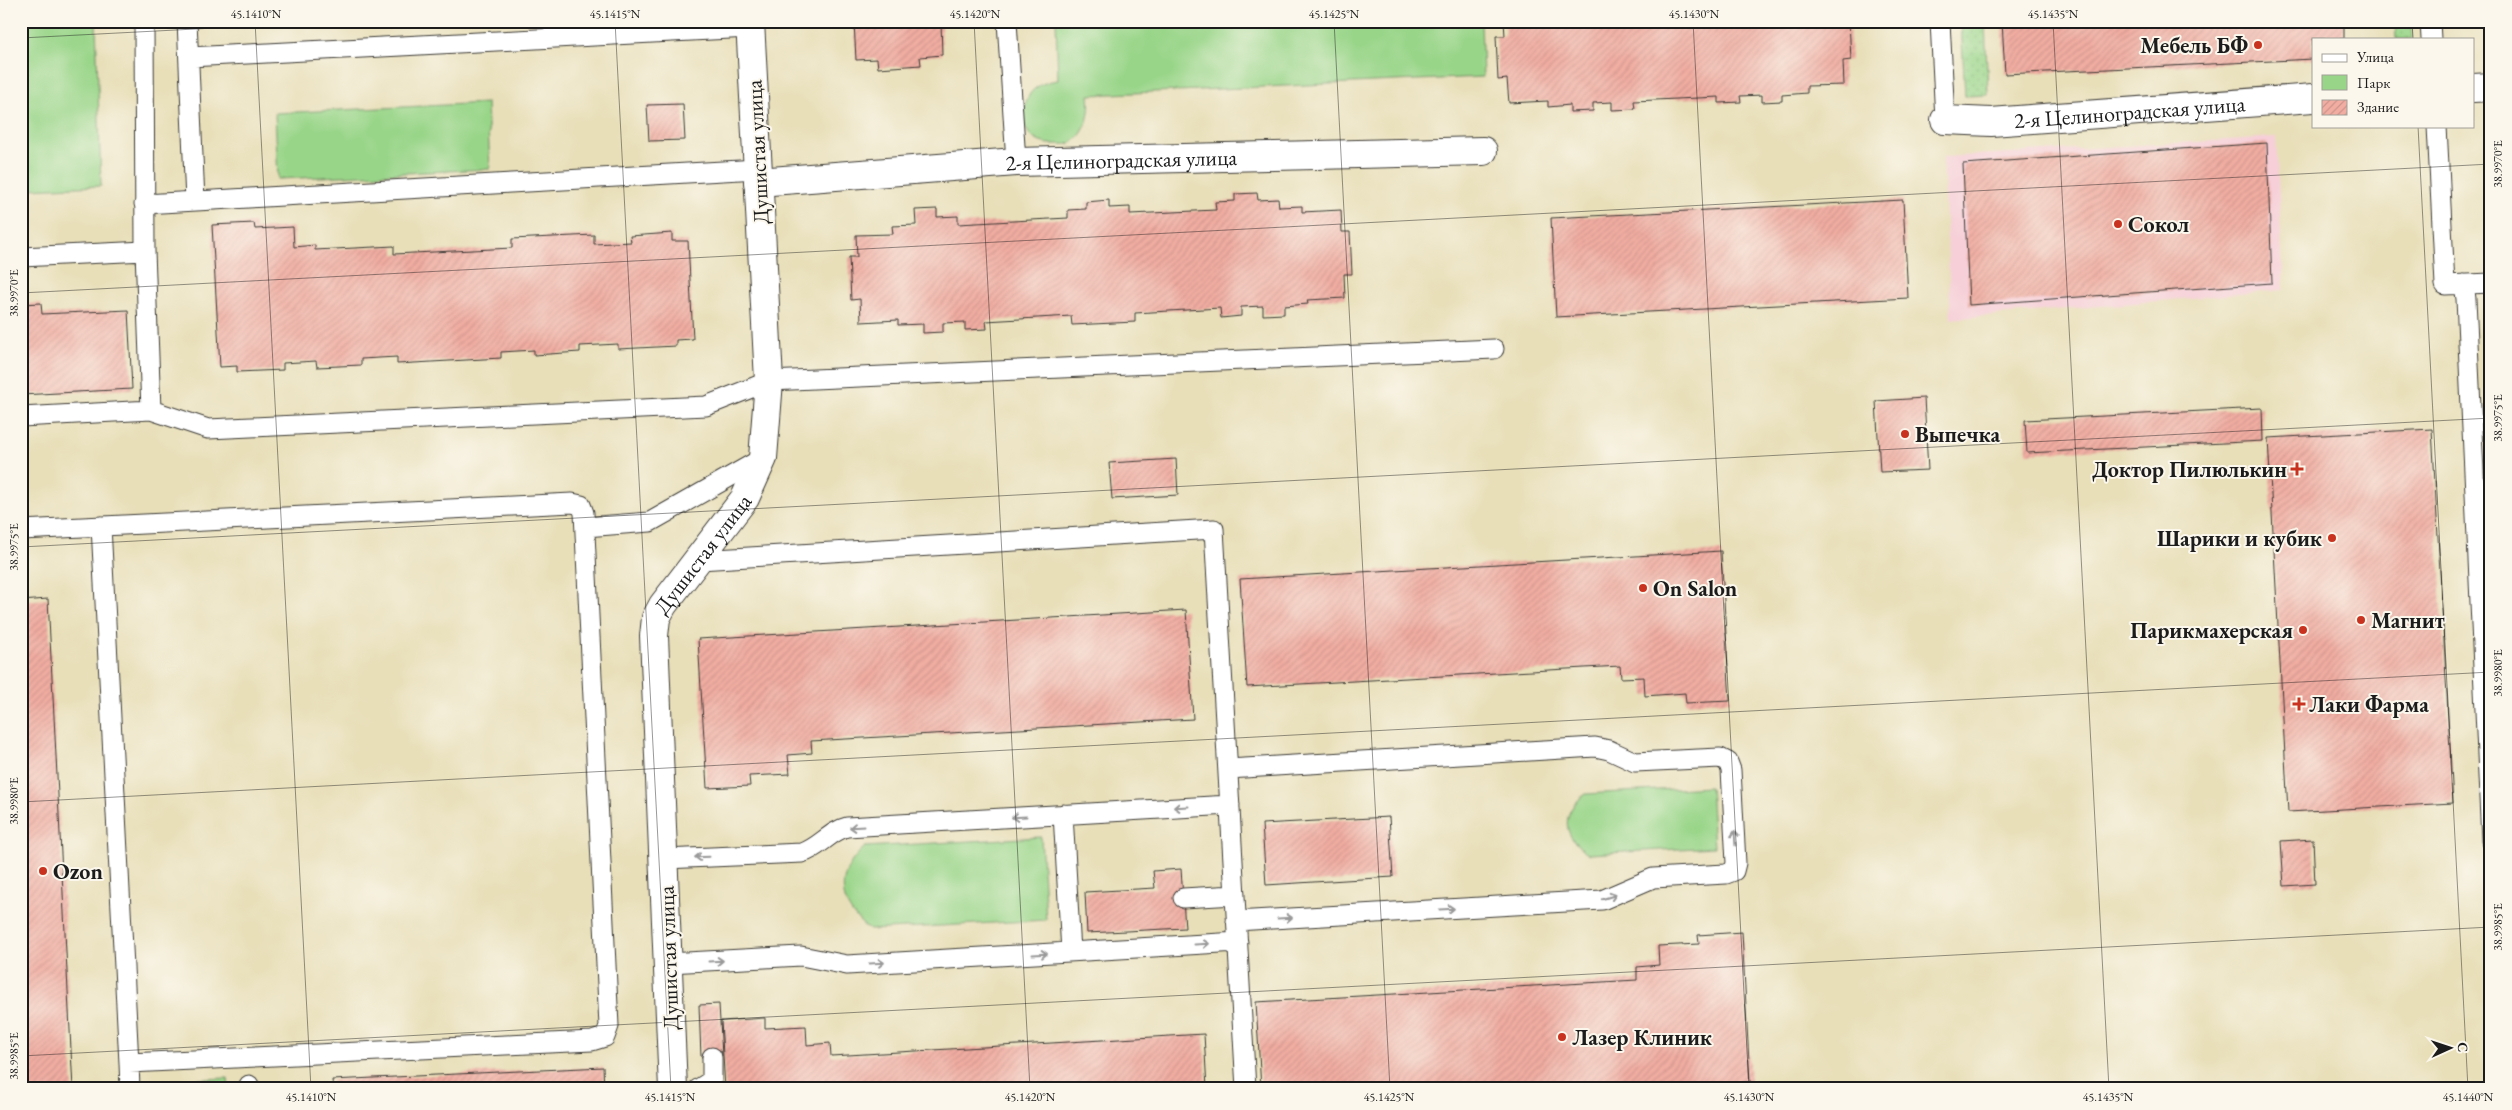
<svg xmlns="http://www.w3.org/2000/svg" width="2512" height="1110" viewBox="0 0 2512 1110" font-family="'EB Garamond',serif">
<style>
.built{fill:#f6cfd8}
.grass{fill:url(#grass-dots);stroke:#5a7852}
.park{fill:#99d589;stroke:#5a7852}
.building{fill:url(#building-hatch)}
.lines{fill:none;stroke-linecap:round;stroke-linejoin:round}
.lane-casing{stroke:#3b3934;stroke-width:21}
.street-casing{stroke:#3b3934;stroke-width:30}
.lane{stroke:#fff;stroke-width:19}
.street{stroke:#fff;stroke-width:28}
.oneway{stroke:#999}
.ticks{fill:none;stroke:#1c1c1c;stroke-width:1;stroke-opacity:0.45}
.poi-dot{fill:#c8321e;stroke:#fbf7ec;stroke-width:2}
.labels{text-anchor:middle;stroke-width:4;stroke-linejoin:round;paint-order:stroke}
.poi-label{font-size:22px;font-weight:bold;fill:#1c1c1c;stroke:#fbf7ec;text-anchor:start}
.street-label{font-size:22px;fill:#1c1c1c;stroke:#fbf7ec}
.neatline{fill:none;stroke:#1c1c1c;stroke-width:2}
.ticks-label{font-size:12px;text-anchor:middle;fill:#1c1c1c}
</style>
<defs>
<pattern id="grass-dots" width="8" height="8" patternUnits="userSpaceOnUse" patternTransform="scale(1.25)"><rect width="8" height="8" fill="#99d589"/><path d="M2 2h.1M6 6h.1" fill="none" stroke="#83b676" stroke-width="1.8" stroke-linecap="round"/></pattern>
<pattern id="building-hatch" width="6" height="6" patternUnits="userSpaceOnUse" patternTransform="scale(1.25)"><rect width="6" height="6" fill="#f1ada2"/><path d="M-1 1l2-2M0 6l6-6M5 7l2-2" fill="none" stroke="#ce948b"/></pattern>
</defs>
<rect width="100%" height="100%" fill="#fbf7ec"/>
<filter id="ink" filterUnits="userSpaceOnUse"><feTurbulence type="fractalNoise" baseFrequency=".02" numOctaves="2"/><feDisplacementMap in="SourceGraphic" scale="10" xChannelSelector="R" yChannelSelector="G"/><feConvolveMatrix kernelMatrix="1 2 1 2 8 2 1 2 1" color-interpolation-filters="sRGB"/></filter>
<filter id="wash" filterUnits="userSpaceOnUse"><feTurbulence type="fractalNoise" baseFrequency=".0096" numOctaves="4" result="noise"/><feDisplacementMap in="SourceGraphic" scale="20" xChannelSelector="R" yChannelSelector="G"/><feGaussianBlur stdDeviation="1.12" result="paint"/><feColorMatrix in="noise" values="0 0 0 0 0 0 0 0 0 0 0 0 0 0 0 0 0 1.4 0 .05"/><feComposite in="paint" operator="in"/></filter>
<g filter="url(#wash)">
<rect width="100%" height="100%" fill="#e8dfb9"/>
<!-- built -->
<path class="built" d="M 2276,137 L 2284,290 L 1951,319 L 1943,157 Z"/>
<!-- grass -->
<path class="grass" d="M 1961,21 L 1985,21 L 1988,95 L 1965,96 Z
M 2395,21 L 2411,21 L 2412,39 L 2396,39 Z"/>
<!-- park -->
<path class="park" d="M 21,21 L 96,21 L 101,186 L 27,189 Z
M 1056,21 L 1481,21 L 1483,77 L 1089,95 C 1091,110 1088,133 1072,142 C 1069,145 1062,144 1057,144 C 1030,146 1018,126 1026,102 C 1031,87 1043,82 1058,80 Z
M 487,103 L 490,169 L 278,179 L 275,113 Z
M 1710,787 L 1714,847 L 1590,854 C 1562,839 1559,812 1586,794 Z
M 1041,837 L 1046,920 L 870,930 C 837,907 834,874 865,847 Z
M 228,1078 L 229,1089 L 159,1089 L 159,1081 Z"/>
<g id="blocks">
<!-- building -->
<path class="building" d="M 854,21 L 941,21 L 942,55 L 920,57 L 921,65 L 878,68 L 877,59 L 856,60 Z
M 1504,21 L 1849,21 L 1851,60 L 1843,61 L 1844,85 L 1807,86 L 1807,93 L 1782,95 L 1782,101 L 1762,102 L 1762,95 L 1740,96 L 1741,102 L 1719,103 L 1719,97 L 1634,101 L 1635,109 L 1612,110 L 1612,102 L 1593,103 L 1593,111 L 1570,112 L 1570,105 L 1548,107 L 1548,101 L 1509,103 L 1507,79 L 1498,80 L 1496,36 L 1505,36 Z
M 2002,21 L 2344,21 L 2344,39 L 2313,39 L 2313,59 L 2005,74 Z
M 683,104 L 685,140 L 649,141 L 647,105 Z
M 2267,143 L 2272,283 L 1969,305 L 1963,164 Z
M 1257,193 L 1258,200 L 1278,199 L 1279,207 L 1302,206 L 1302,212 L 1341,210 L 1342,232 L 1350,232 L 1352,274 L 1344,274 L 1345,298 L 1307,300 L 1308,304 L 1284,306 L 1284,314 L 1263,315 L 1263,306 L 1241,307 L 1241,316 L 1221,318 L 1220,308 L 1135,313 L 1135,322 L 1072,325 L 1071,316 L 986,321 L 987,329 L 965,330 L 965,322 L 943,323 L 943,332 L 923,333 L 923,324 L 898,325 L 898,320 L 861,322 L 860,299 L 851,300 L 849,257 L 857,257 L 856,235 L 893,234 L 892,226 L 916,225 L 915,210 L 937,209 L 937,217 L 958,216 L 958,224 L 1068,218 L 1068,210 L 1086,209 L 1086,202 L 1109,200 L 1109,208 L 1130,207 L 1130,214 L 1216,210 L 1215,202 L 1235,201 L 1235,194 Z
M 1903,200 L 1908,298 L 1556,317 L 1551,218 Z
M 254,223 L 255,229 L 293,227 L 294,247 L 315,245 L 315,250 L 394,246 L 394,254 L 512,248 L 512,239 L 594,235 L 594,244 L 631,242 L 630,236 L 672,233 L 672,241 L 688,241 L 693,339 L 676,340 L 676,346 L 618,349 L 618,344 L 580,346 L 580,352 L 534,355 L 534,350 L 501,352 L 501,358 L 397,364 L 397,357 L 361,359 L 361,365 L 317,367 L 316,361 L 283,363 L 283,370 L 237,372 L 237,366 L 220,367 L 212,225 Z
M 41,303 L 42,314 L 128,310 L 132,389 L 21,395 L 21,304 Z
M 1924,398 L 1928,470 L 1880,472 L 1876,401 Z
M 2262,408 L 2263,441 L 2027,453 L 2025,420 Z
M 2432,429 L 2453,803 L 2288,812 L 2268,438 Z
M 1176,459 L 1178,495 L 1112,499 L 1109,463 Z
M 1721,551 L 1730,701 L 1686,703 L 1685,693 L 1645,696 L 1644,677 L 1621,678 L 1620,666 L 1247,687 L 1240,579 Z
M 48,599 L 73,1089 L 21,1089 L 21,601 Z
M 1186,610 L 1193,719 L 811,741 L 812,753 L 788,755 L 790,774 L 749,776 L 750,786 L 707,788 L 698,639 Z
M 1389,817 L 1393,877 L 1266,885 L 1262,824 Z
M 2313,839 L 2315,884 L 2284,886 L 2281,841 Z
M 1181,869 L 1185,928 L 1087,933 L 1085,892 L 1155,888 L 1153,871 Z
M 1742,932 L 1750,1082 L 1635,1089 L 1261,1089 L 1256,1002 L 1637,980 L 1637,967 L 1659,965 L 1658,946 L 1699,944 L 1698,935 Z
M 719,1004 L 722,1056 L 701,1057 L 699,1005 Z
M 765,1018 L 765,1028 L 806,1026 L 807,1045 L 830,1043 L 831,1056 L 1204,1034 L 1207,1089 L 725,1089 L 721,1021 Z
M 603,1067 L 604,1089 L 333,1089 L 332,1080 Z"/>
</g>
</g>
<g filter="url(#ink)">
<use href="#blocks" fill-opacity="0" stroke="#3b3934" stroke-width="1"/>
<g class="lines">
<!-- lane casing -->
<g class="lane-casing">
<path id="lane" d="M 144,21 L 145,251
M 187,21 L 195,201
M 1007,21 L 1016,162
M 1940,21 L 1945,120
M 2430,21 L 2431,39
M 189,57 L 750,28
M 2437,126 L 2445,285 L 2491,283
M 144,204 L 758,169
M 21,257 L 145,251 L 151,410 L 21,417
M 2464,284 L 2466,299 L 2491,841
M 151,410 L 208,429 L 706,406 L 769,381 L 1494,349
M 101,526 L 129,1063
M 585,527 L 650,522 L 763,458
M 21,530 L 572,503 L 581,505 L 584,513 L 609,1026 L 605,1037 L 592,1041 L 129,1063 L 130,1089
M 699,560 L 1214,529 L 1246,1089
M 1228,769 L 1595,747 L 1609,750 L 1635,762 L 1720,758 L 1728,762 L 1731,770 L 1736,863 L 1734,871 L 1726,874 L 1653,878 L 1602,900 L 1236,921
M 1063,814 L 1071,952
M 664,859 L 802,853 C 819,848 830,831 847,827 L 1230,805
M 1183,898 L 1235,895
M 668,963 L 801,956 L 847,965 L 1238,942
M 249,1085 L 249,1089
M 698,1089 L 712,1080 L 712,1057"/>
</g>
<!-- street casing -->
<g class="street-casing">
<g id="street">
<path d="M 2473,88 L 2491,87"/>
<path id="s1" d="M 1945,120 L 1991,122 L 2313,98"/>
<path id="s2" d="M 758,182 L 1016,162 L 1483,151"/>
<path id="s3" d="M 673,1089 L 654,636 L 656,618 L 663,605 L 745,498 L 763,458 L 769,381 L 750,21"/>
</g>
</g>
<!-- lane -->
<use href="#lane" class="lane"/>
<!-- street -->
<use href="#street" class="street"/>
</g>
<!-- one-way arrows -->
<defs><path id="oneway-shaft" d="M-6 0H5M1.5-3L5.5 0L1.5 3" fill="none" stroke-width="1.6" stroke-linecap="round" stroke-linejoin="round" transform="scale(1.25)"/></defs>
<g class="oneway">
<use href="#oneway-shaft" transform="translate(1181 807) rotate(177)"/>
<use href="#oneway-shaft" transform="translate(1019 817) rotate(177)"/>
<use href="#oneway-shaft" transform="translate(857 827) rotate(177)"/>
<use href="#oneway-shaft" transform="translate(1735 838) rotate(-93)"/>
<use href="#oneway-shaft" transform="translate(702 857) rotate(178)"/>
<use href="#oneway-shaft" transform="translate(1609 897) rotate(-17)"/>
<use href="#oneway-shaft" transform="translate(1447 909) rotate(-3)"/>
<use href="#oneway-shaft" transform="translate(1285 918) rotate(-3)"/>
<use href="#oneway-shaft" transform="translate(1202 944) rotate(-3)"/>
<use href="#oneway-shaft" transform="translate(1040 954) rotate(-3)"/>
<use href="#oneway-shaft" transform="translate(716 961) rotate(-3)"/>
<use href="#oneway-shaft" transform="translate(877 963) rotate(-3)"/>
</g>
</g>
<!-- ticks -->
<path class="ticks" d="M 255,21 L 311,1089M 615,21 L 671,1089M 974,21 L 1030,1089M 1334,21 L 1390,1089M 1693,21 L 1749,1089M 2053,21 L 2109,1089M 2412,21 L 2413,39M 21,38 L 350,21M 2418,126 L 2468,1089M 21,293 L 2491,164M 21,547 L 2491,418M 21,802 L 2491,672M 21,1056 L 2491,927"/>
<!-- markers -->
<g class="poi-dot">
<circle cx="2258" cy="45" r="5"/>
<circle cx="2118" cy="224" r="5"/>
<circle cx="1905" cy="434" r="5"/>
<path d="M2294.5 461.5h5v5h5v5h-5v5h-5v-5h-5v-5h5z"/>
<circle cx="2332" cy="538" r="5"/>
<circle cx="1643" cy="588" r="5"/>
<circle cx="2361" cy="620" r="5"/>
<circle cx="2303" cy="630" r="5"/>
<path d="M2296.5 696.5h5v5h5v5h-5v5h-5v-5h-5v-5h5z"/>
<circle cx="43" cy="871" r="5"/>
<circle cx="1562" cy="1037" r="5"/>
</g>
<g class="labels">
<!-- poi labels -->
<g class="poi-label">
<text x="2248" y="53" text-anchor="end">Мебель БФ</text>
<text x="2128" y="232">Сокол</text>
<text x="1915" y="442">Выпечка</text>
<text x="2287" y="477" text-anchor="end">Доктор Пилюлькин</text>
<text x="2322" y="546" text-anchor="end">Шарики и кубик</text>
<text x="1653" y="596">On Salon</text>
<text x="2371" y="628">Магнит</text>
<text x="2293" y="638" text-anchor="end">Парикмахерская</text>
<text x="2309" y="712">Лаки Фарма</text>
<text x="53" y="879">Ozon</text>
<text x="1572" y="1045">Лазер Клиник</text>
</g>
<!-- street labels -->
<g class="street-label">
<text dy="8" stroke="none"><textPath href="#s1" startOffset="185">2-я Целиноградская улица</textPath></text>
<text transform="translate(757 152) rotate(-93)" y="8">Душистая улица</text>
<text dy="8" stroke="none"><textPath href="#s2" startOffset="364">2-я Целиноградская улица</textPath></text>
<text dy="8" stroke="none"><textPath href="#s3" startOffset="551">Душистая улица</textPath></text>
<text transform="translate(668 958) rotate(-92)" y="8">Душистая улица</text>
</g>
</g>
<!-- margin -->
<rect width="2512" height="1110" fill="none" stroke="#fbf7ec" stroke-width="55"/>
<!-- legend -->
<rect x="2312" y="38" width="162" height="90" fill="#fbf7ec" stroke="#a29f99"/>
<rect x="2322" y="54" width="25" height="8" fill="#ffffff" stroke="#a29f99"/>
<text x="2357" y="62" font-size="15" fill="#1c1c1c">Улица</text>
<rect x="2322" y="75" width="25" height="15" fill="#99d589" stroke="#a29f99"/>
<text x="2357" y="88" font-size="15" fill="#1c1c1c">Парк</text>
<rect x="2322" y="100" width="25" height="15" fill="url(#building-hatch)" stroke="#a29f99"/>
<text x="2357" y="112" font-size="15" fill="#1c1c1c">Здание</text>
<!-- north arrow -->
<g transform="translate(2450 1048) rotate(87)" stroke="#fbf7ec" stroke-width="4" paint-order="stroke">
<path d="M0-4L9 19L0 12L-9 19Z" fill="#1c1c1c"/>
<text y="-8" font-size="14" font-weight="bold" text-anchor="middle" fill="#1c1c1c">С</text>
</g>
<rect x="28" y="28" width="2456" height="1054" class="neatline"/>
<g class="ticks-label">
<text x="256" y="18">45.1410°N</text>
<text x="615" y="18">45.1415°N</text>
<text x="975" y="18">45.1420°N</text>
<text x="1334" y="18">45.1425°N</text>
<text x="1694" y="18">45.1430°N</text>
<text x="2053" y="18">45.1435°N</text>
<text transform="translate(2498 164) rotate(-90)" y="4">38.9970°E</text>
<text transform="translate(14 293) rotate(-90)" y="4">38.9970°E</text>
<text transform="translate(2498 418) rotate(-90)" y="4">38.9975°E</text>
<text transform="translate(14 547) rotate(-90)" y="4">38.9975°E</text>
<text transform="translate(2498 673) rotate(-90)" y="4">38.9980°E</text>
<text transform="translate(14 801) rotate(-90)" y="4">38.9980°E</text>
<text transform="translate(2498 927) rotate(-90)" y="4">38.9985°E</text>
<text transform="translate(14 1056) rotate(-90)" y="4">38.9985°E</text>
<text x="311" y="1101">45.1410°N</text>
<text x="670" y="1101">45.1415°N</text>
<text x="1030" y="1101">45.1420°N</text>
<text x="1389" y="1101">45.1425°N</text>
<text x="1749" y="1101">45.1430°N</text>
<text x="2108" y="1101">45.1435°N</text>
<text x="2468" y="1101">45.1440°N</text>
</g>
</svg>
